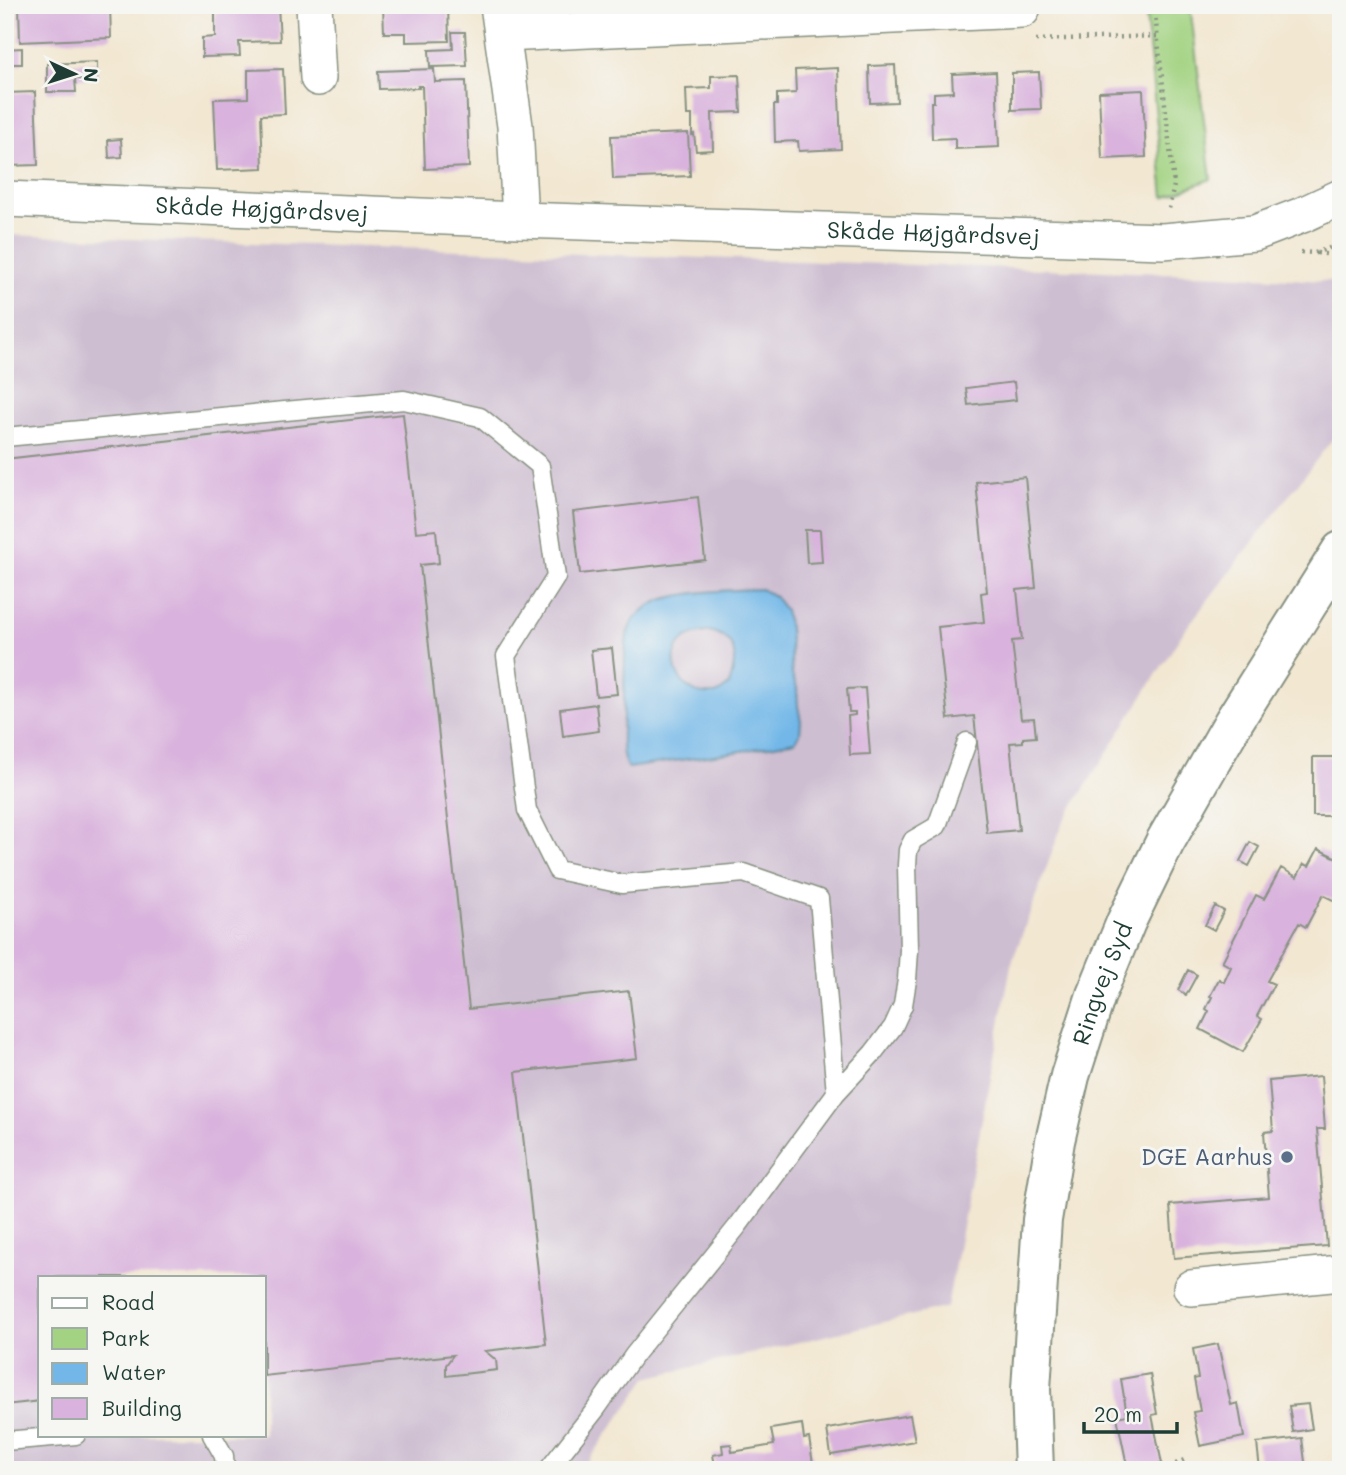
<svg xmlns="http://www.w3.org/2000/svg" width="1346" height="1475" viewBox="0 0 1346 1475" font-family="Mali,sans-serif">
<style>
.industrial{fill:#cebed1;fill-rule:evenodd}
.green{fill:#a3d382;stroke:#61885b;stroke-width:2}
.water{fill:#72b7e8;stroke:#487a8e;stroke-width:2;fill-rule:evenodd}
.building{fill:#d9b3dd}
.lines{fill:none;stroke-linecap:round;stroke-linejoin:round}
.service-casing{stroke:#889282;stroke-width:21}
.minor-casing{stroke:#889282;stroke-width:38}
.secondary-casing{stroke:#889282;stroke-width:42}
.path{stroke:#889282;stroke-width:4.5;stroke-dasharray:2 5;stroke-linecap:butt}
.service{stroke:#fff;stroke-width:18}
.minor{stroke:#fff;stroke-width:35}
.secondary{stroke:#fff;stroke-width:38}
.service-dot{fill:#5c6f8a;stroke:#f6f6f2;stroke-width:2.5}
.labels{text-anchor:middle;stroke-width:6;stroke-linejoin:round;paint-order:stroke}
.street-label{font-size:23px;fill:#1f3d34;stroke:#f6f6f2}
.service-label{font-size:23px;fill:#4e5e75;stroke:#f6f6f2;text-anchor:end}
</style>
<rect width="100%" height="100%" fill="#f6f6f2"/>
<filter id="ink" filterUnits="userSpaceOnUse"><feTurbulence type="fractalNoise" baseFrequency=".0143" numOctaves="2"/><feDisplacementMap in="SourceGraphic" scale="14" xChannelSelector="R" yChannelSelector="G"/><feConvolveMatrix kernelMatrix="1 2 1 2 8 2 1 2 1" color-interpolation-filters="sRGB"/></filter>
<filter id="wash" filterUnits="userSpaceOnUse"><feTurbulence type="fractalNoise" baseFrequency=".00686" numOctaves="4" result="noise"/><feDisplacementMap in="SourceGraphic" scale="28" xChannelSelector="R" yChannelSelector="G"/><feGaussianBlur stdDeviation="1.57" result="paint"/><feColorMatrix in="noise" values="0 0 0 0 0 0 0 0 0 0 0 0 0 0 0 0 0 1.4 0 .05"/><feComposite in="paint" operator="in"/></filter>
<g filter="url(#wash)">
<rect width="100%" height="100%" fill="#f2e7d1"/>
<!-- industrial -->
<path class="industrial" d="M 5,235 L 1223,275 L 1341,282 L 1341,428 L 1184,631 L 1063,822 L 1011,965 L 947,1307 L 647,1378 L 582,1470 L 5,1470 ZM 40,1277 L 264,1277 L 264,1435 L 40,1435 Z"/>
<!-- green -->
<path class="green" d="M 1145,5 L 1190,5 L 1211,179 L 1164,197 Z"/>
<!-- water -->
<path class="water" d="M 761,589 L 774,596 L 785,610 L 789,628 L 792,674 L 797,688 L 798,706 L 801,721 L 800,733 L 795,741 L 748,750 L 628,768 C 617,753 624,718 624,699 C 625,682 623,643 629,629 C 633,617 647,606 659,601 C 684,591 733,590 761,589 ZM 709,631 C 740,638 737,660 729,685 C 725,688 720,693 715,694 C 714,694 706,694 704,694 C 677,691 662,652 688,637 C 693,634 702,633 709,631 Z"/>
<g id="blocks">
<!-- building -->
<path class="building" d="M 19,5 L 110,5 L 111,38 L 20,42 Z
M 217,5 L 278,5 L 280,41 L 239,42 L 240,56 L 202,57 L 202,38 L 215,37 L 215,13 L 217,12 Z
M 383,5 L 448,5 L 449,41 L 406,42 L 406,33 L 384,33 Z
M 452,32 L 465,32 L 467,66 L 430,67 L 429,50 L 453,49 Z
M 22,48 L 22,64 L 5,64 L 5,49 Z
M 97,62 L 97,78 L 75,79 L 76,92 L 47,92 L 47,64 Z
M 895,65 L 897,102 L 870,103 L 869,66 Z
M 838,68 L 841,149 L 799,151 L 798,141 L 775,142 L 774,105 L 777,105 L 777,94 L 796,93 L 795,70 Z
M 283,69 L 285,114 L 261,115 L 263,168 L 217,170 L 214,99 L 248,98 L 248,70 Z
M 434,69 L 435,82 L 466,81 L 469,167 L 425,169 L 422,86 L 418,86 L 419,88 L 379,89 L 378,71 Z
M 996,72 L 999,147 L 955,149 L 955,138 L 932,139 L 931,102 L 934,102 L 934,93 L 953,92 L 952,74 Z
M 1039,72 L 1041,109 L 1012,110 L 1012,73 Z
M 739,75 L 741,112 L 712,113 L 713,150 L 696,151 L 694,134 L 692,135 L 692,115 L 687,115 L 686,89 L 711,88 L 711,76 Z
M 1143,90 L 1146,157 L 1102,159 L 1099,92 Z
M 35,92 L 38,165 L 5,166 L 5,93 Z
M 688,133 L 690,176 L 613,179 L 611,136 Z
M 121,139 L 122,157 L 109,158 L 108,140 Z
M 1014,382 L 1016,400 L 968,405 L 966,388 Z
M 403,414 L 416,532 L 436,530 L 439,563 L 420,565 L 469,1009 L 629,991 L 637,1058 L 516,1072 L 546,1344 L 485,1351 L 496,1360 L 497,1370 L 446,1376 L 446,1365 L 453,1355 L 264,1376 L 264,1277 L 40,1277 L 40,1401 L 5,1405 L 5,459 Z
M 1025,477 L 1036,588 L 1017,590 L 1022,640 L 1012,641 L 1021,719 L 1034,718 L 1036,737 L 1023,738 L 1023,742 L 1010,743 L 1019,830 L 987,833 L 974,716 L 948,719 L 938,627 L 984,622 L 981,593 L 987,592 L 976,482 Z
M 698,497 L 705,560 L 580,574 L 573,512 Z
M 805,530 L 820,530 L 822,562 L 807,563 Z
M 612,648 L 617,694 L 596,696 L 591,650 Z
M 865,688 L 870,754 L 850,755 L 848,716 L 855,715 L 855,712 L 849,712 L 847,689 Z
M 596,704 L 599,731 L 563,736 L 560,709 Z
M 1313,757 L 1341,757 L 1341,816 L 1313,816 Z
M 1250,842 L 1259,847 L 1249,866 L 1240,861 Z
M 1318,849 L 1341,860 L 1341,904 L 1323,895 L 1306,927 L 1299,923 L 1267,981 L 1274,984 L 1257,1016 L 1262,1019 L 1243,1052 L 1200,1029 L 1209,1011 L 1206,1009 L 1212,997 L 1210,996 L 1219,979 L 1224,982 L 1231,967 L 1222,962 L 1256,895 L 1264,899 L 1281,868 L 1297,877 L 1304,864 L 1309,866 Z
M 1215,906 L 1224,911 L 1214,930 L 1205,925 Z
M 1188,970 L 1197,975 L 1186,995 L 1178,990 Z
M 1321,1076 L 1325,1129 L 1317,1129 L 1327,1246 L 1174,1258 L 1170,1205 L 1269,1197 L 1264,1132 L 1273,1131 L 1269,1081 Z
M 1218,1344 L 1231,1405 L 1238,1403 L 1244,1437 L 1200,1446 L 1193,1412 L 1200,1411 L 1194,1379 L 1198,1378 L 1193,1349 Z
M 1150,1374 L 1157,1414 L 1152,1415 L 1162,1464 L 1128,1470 L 1117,1417 L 1127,1415 L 1121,1379 Z
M 1308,1404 L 1312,1429 L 1293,1432 L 1289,1406 Z
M 910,1415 L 915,1441 L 831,1455 L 827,1429 Z
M 802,1424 L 804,1439 L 809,1438 L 814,1470 L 716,1470 L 713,1455 L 723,1453 L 722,1445 L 731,1444 L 732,1452 L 774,1445 L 771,1429 Z
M 1302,1438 L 1306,1470 L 1260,1470 L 1257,1443 Z"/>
</g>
</g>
<g filter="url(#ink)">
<use href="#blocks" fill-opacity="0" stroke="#889282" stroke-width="2"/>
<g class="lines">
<!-- service casing -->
<g class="service-casing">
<path id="service" d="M 5,437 L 404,400 L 480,417 L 540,466 L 556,577 L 506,656 L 527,810 L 557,870 L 622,884 L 744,873 L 819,899 L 836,1093
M 212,1435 L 224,1456 L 225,1470
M 5,1441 L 76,1435
M 548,1470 L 596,1409 L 634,1355 L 737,1227 L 836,1093 L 873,1053 L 893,1027 L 903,1005 L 907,980 L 909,950 L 907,865 L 908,850 L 913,840 L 937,826 L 967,742"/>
</g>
<!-- minor casing -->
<g class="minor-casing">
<g id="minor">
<path d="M 314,5 L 318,78"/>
<path d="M 498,5 L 515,126 L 520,220"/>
<path d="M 503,34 L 1022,10"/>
<path id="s1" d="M 5,199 L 520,220 L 1163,241 L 1255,233 L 1302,215 L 1341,197"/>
<path d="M 1191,1288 L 1341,1273"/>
</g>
</g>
<!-- secondary casing -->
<g class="secondary-casing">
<g id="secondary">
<path id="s2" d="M 1034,1470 L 1031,1389 L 1042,1220 L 1055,1141 L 1070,1076 L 1096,995 L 1126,922 L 1165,842 L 1234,721 L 1341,551"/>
</g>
</g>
<!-- path -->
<path class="path" d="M 1154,5 L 1174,185 L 1169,209
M 1036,40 L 1158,36
M 1301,252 L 1315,253 L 1341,244
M 1317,253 L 1341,256
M 1163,1470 L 1188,1458"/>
<!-- service -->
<use href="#service" class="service"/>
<!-- minor -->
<use href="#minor" class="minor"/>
<!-- secondary -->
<use href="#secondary" class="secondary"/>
</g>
</g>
<!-- markers -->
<circle class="service-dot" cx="1287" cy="1157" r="7"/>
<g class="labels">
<!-- street labels -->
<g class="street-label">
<text dy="8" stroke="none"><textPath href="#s1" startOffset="257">Skåde Højgårdsvej</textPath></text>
<text dy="8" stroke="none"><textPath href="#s1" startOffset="929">Skåde Højgårdsvej</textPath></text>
<text dy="8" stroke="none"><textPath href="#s2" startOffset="495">Ringvej Syd</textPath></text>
</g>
<!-- service labels -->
<g class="service-label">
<text x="1273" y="1165">DGE Aarhus</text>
</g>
</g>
<!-- margin -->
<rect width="1346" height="1475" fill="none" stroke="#f6f6f2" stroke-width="28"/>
<!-- legend -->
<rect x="38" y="1276" width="228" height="161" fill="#f6f6f2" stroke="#a0aca6" stroke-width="2"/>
<rect x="52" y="1298" width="35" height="10" fill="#ffffff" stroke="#a0aca6" stroke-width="2"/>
<text x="102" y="1310" font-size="21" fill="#1f3d34">Road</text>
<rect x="52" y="1328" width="35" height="21" fill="#a3d382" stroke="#a0aca6" stroke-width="2"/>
<text x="102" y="1346" font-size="21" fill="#1f3d34">Park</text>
<rect x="52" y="1363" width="35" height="21" fill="#72b7e8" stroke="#a0aca6" stroke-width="2"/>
<text x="102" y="1380" font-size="21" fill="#1f3d34">Water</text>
<rect x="52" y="1398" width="35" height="21" fill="#d9b3dd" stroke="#a0aca6" stroke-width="2"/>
<text x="102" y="1416" font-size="21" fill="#1f3d34">Building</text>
<!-- north arrow -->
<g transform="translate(74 74) rotate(94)" stroke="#f6f6f2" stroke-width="5" paint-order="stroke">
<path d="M0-5L12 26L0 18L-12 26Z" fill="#1f3d34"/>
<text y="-10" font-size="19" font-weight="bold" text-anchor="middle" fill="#1f3d34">N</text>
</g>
<!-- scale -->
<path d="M1084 1422v10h93v-10" fill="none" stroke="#1f3d34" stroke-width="3.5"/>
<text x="1094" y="1422" font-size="21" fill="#1f3d34" stroke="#f6f6f2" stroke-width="5" paint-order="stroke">20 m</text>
</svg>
